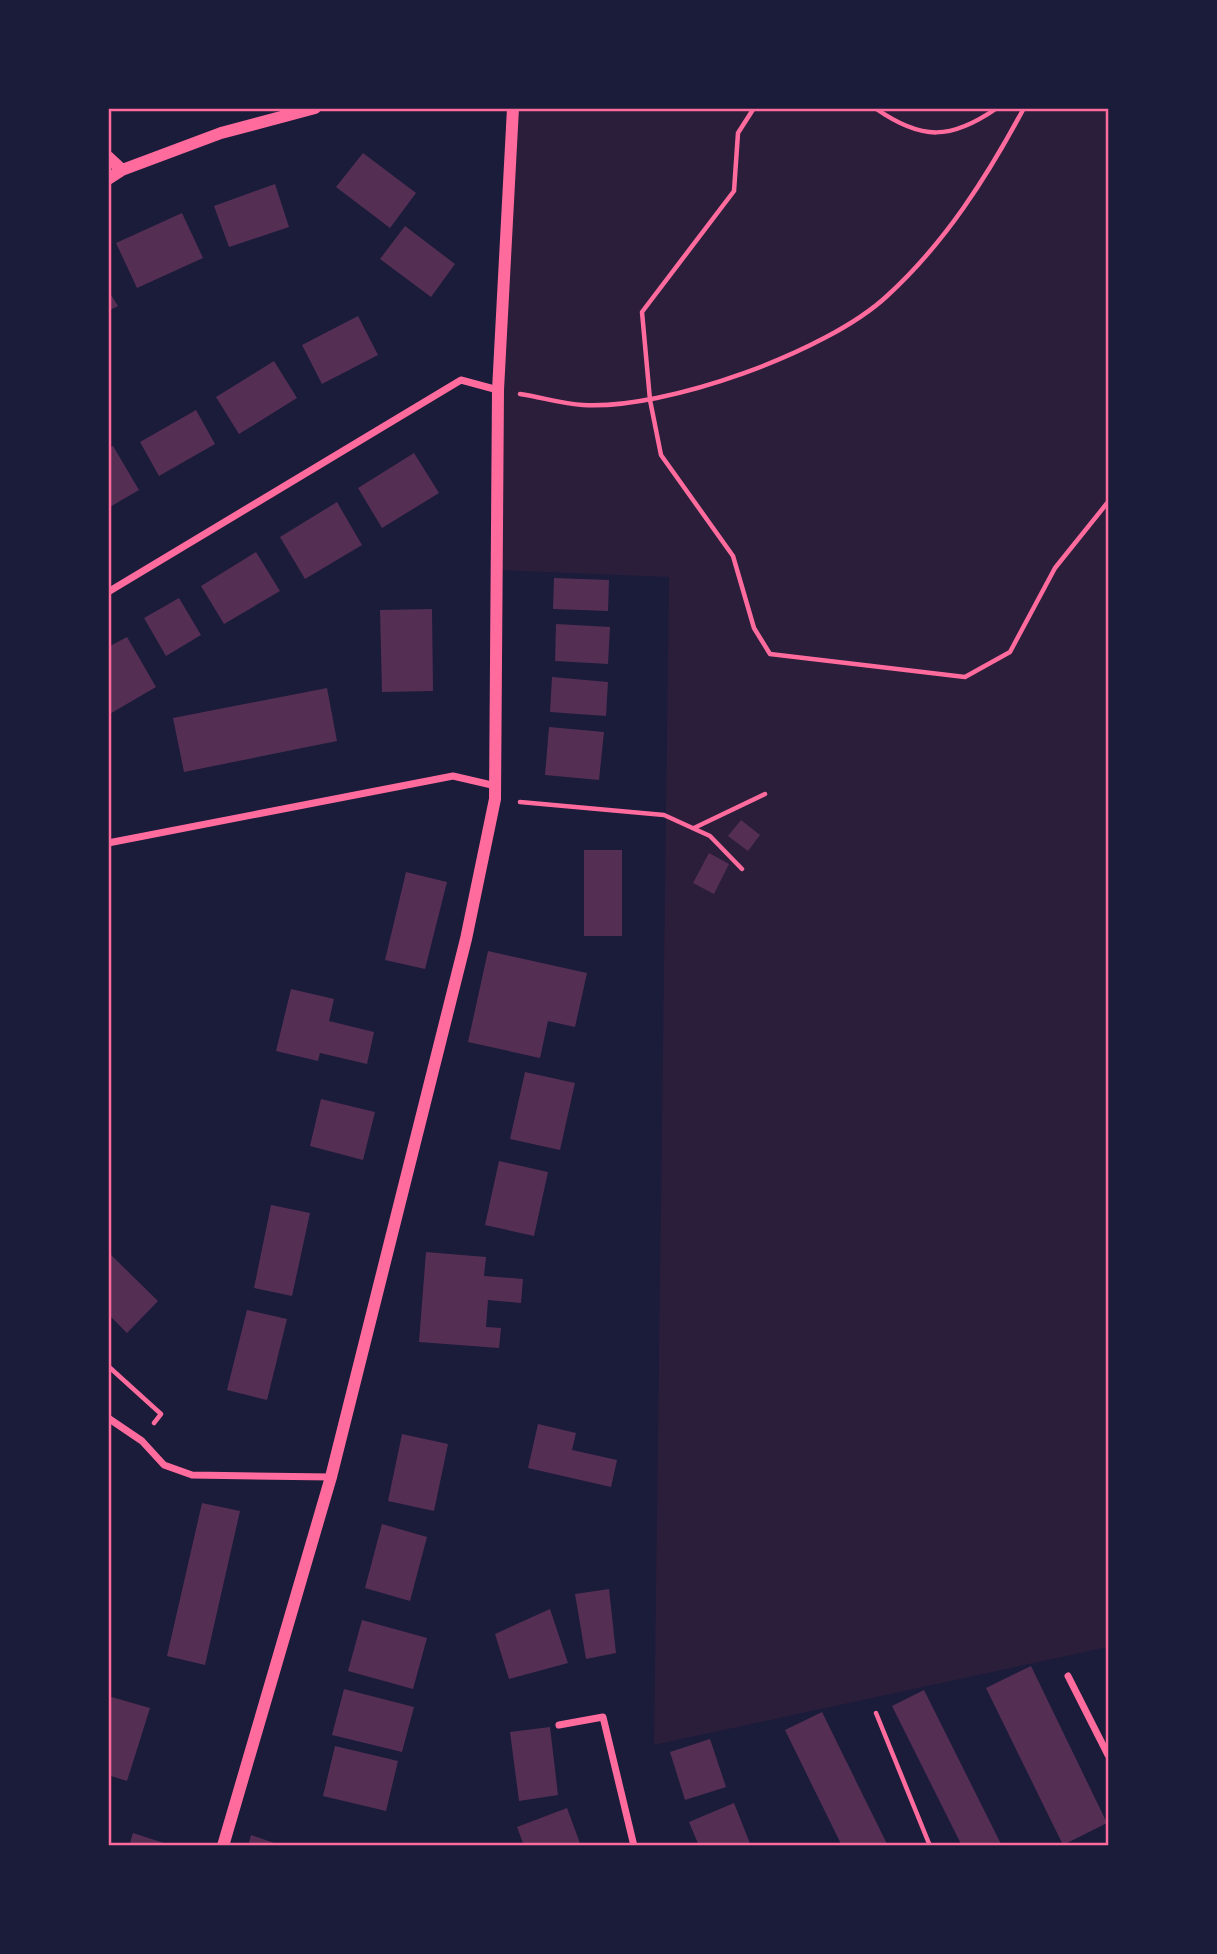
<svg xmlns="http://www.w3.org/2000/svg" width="1217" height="1954" viewBox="0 0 1217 1954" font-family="Barlow,sans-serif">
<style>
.green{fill:#2a1e3b}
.building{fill:#542f53}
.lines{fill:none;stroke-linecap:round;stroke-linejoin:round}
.path{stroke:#ff6b9d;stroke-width:4.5}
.minor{stroke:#ff6b9d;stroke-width:7}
.tertiary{stroke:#ff6b9d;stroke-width:12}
.neatline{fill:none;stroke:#ff6b9d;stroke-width:2.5}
</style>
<rect width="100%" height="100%" fill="#1b1b3a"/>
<!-- green -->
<path class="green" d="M 513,109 L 1108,109 L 1108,1647 L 654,1745 L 669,577 L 497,570 Z"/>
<!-- building -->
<path class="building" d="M 363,153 L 416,193 L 390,228 L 336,187 Z
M 275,184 L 289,227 L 229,247 L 214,206 Z
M 182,213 L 203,258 L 137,288 L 116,243 Z
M 405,226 L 455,264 L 431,297 L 380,259 Z
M 108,290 L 118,306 L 108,311 Z
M 358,316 L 378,355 L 322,384 L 302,345 Z
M 274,361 L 297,398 L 239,434 L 216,397 Z
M 196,410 L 215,444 L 159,476 L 140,442 Z
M 113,446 L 139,490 L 108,508 L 108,448 Z
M 414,453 L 439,493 L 382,528 L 358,488 Z
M 337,502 L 362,545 L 305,579 L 280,537 Z
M 256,552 L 280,591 L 224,624 L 201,586 Z
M 554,578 L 609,580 L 608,611 L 553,609 Z
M 179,598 L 201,635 L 166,656 L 144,618 Z
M 432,609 L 433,691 L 382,692 L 380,610 Z
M 556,624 L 610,627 L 608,664 L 555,661 Z
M 127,637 L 156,687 L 108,715 L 108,647 Z
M 552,677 L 608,682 L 606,716 L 550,712 Z
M 327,688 L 337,741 L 184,772 L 173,718 Z
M 549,727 L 604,732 L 599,780 L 545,775 Z
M 741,820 L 760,835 L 748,851 L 728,836 Z
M 584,850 L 622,850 L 622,936 L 584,936 Z
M 709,853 L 729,864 L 714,894 L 693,883 Z
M 406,872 L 447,882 L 425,969 L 385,960 Z
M 488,951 L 587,973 L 575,1027 L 548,1021 L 540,1058 L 468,1042 Z
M 291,989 L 334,999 L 329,1021 L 374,1032 L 367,1064 L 320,1053 L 318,1061 L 276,1051 Z
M 525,1072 L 575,1083 L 560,1150 L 510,1139 Z
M 321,1099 L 375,1112 L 363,1160 L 310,1146 Z
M 499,1161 L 548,1172 L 534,1236 L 485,1225 Z
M 271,1205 L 310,1213 L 292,1296 L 254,1288 Z
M 108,1252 L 158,1301 L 127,1333 L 108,1314 Z
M 426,1252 L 486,1257 L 484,1276 L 523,1279 L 521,1303 L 488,1300 L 486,1327 L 501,1328 L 499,1348 L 419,1342 Z
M 247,1310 L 287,1319 L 267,1400 L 227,1390 Z
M 538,1424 L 576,1433 L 572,1450 L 617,1460 L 611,1487 L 528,1468 Z
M 402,1434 L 448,1444 L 434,1511 L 388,1501 Z
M 202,1503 L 240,1511 L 205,1665 L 167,1656 Z
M 382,1524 L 427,1537 L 410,1601 L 365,1588 Z
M 609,1589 L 616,1653 L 586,1659 L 575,1594 Z
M 550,1609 L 568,1663 L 509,1679 L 495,1634 Z
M 362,1620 L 427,1638 L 413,1689 L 348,1671 Z
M 1031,1666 L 1107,1823 L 1063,1845 L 986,1688 Z
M 344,1689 L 414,1707 L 402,1752 L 332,1735 Z
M 924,1690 L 1002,1846 L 962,1846 L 892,1706 Z
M 108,1696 L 150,1708 L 127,1781 L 108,1775 Z
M 822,1712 L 888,1846 L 842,1846 L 785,1730 Z
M 550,1727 L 558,1795 L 519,1801 L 510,1732 Z
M 710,1739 L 726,1787 L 685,1800 L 670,1752 Z
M 335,1746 L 398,1761 L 386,1811 L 323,1796 Z
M 734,1803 L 751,1846 L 699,1846 L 689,1822 Z
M 567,1808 L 581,1846 L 524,1846 L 517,1827 Z
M 133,1833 L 170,1845 L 170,1846 L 129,1846 Z
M 251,1835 L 280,1845 L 280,1846 L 248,1846 Z"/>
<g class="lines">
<!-- path -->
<path class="path" d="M 754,108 L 738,133 L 734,191 L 642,312 L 650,400 L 661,455 L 733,556 L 754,628 L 770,654 L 965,677 L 1010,652 L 1055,568 L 1108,502
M 875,108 C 922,141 951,140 997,108
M 520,394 C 541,397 562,404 583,405 C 665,410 827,352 887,296 C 945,243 987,177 1024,108
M 520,802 L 664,815 L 710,836 L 742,869
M 694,828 L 765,794
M 108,1366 L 161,1414 L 154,1423
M 876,1713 L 930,1846"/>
<!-- minor -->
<path class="minor" d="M 108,592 L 461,380 L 498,390
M 108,843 L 453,776 L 496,786
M 108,1418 L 142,1441 L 164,1465 L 192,1475 L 331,1477
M 1068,1676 L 1108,1755
M 559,1725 L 603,1717 L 634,1846"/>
<!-- tertiary -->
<path class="tertiary" d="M 108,157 L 122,170
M 108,179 L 122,170 L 221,133 L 315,108
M 223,1846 L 331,1477 L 466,939 L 495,799 L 498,390 L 513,108"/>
</g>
<!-- border -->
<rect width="1217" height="1954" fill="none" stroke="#1b1b3a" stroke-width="220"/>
<rect x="110" y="110" width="997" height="1734" class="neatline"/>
</svg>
